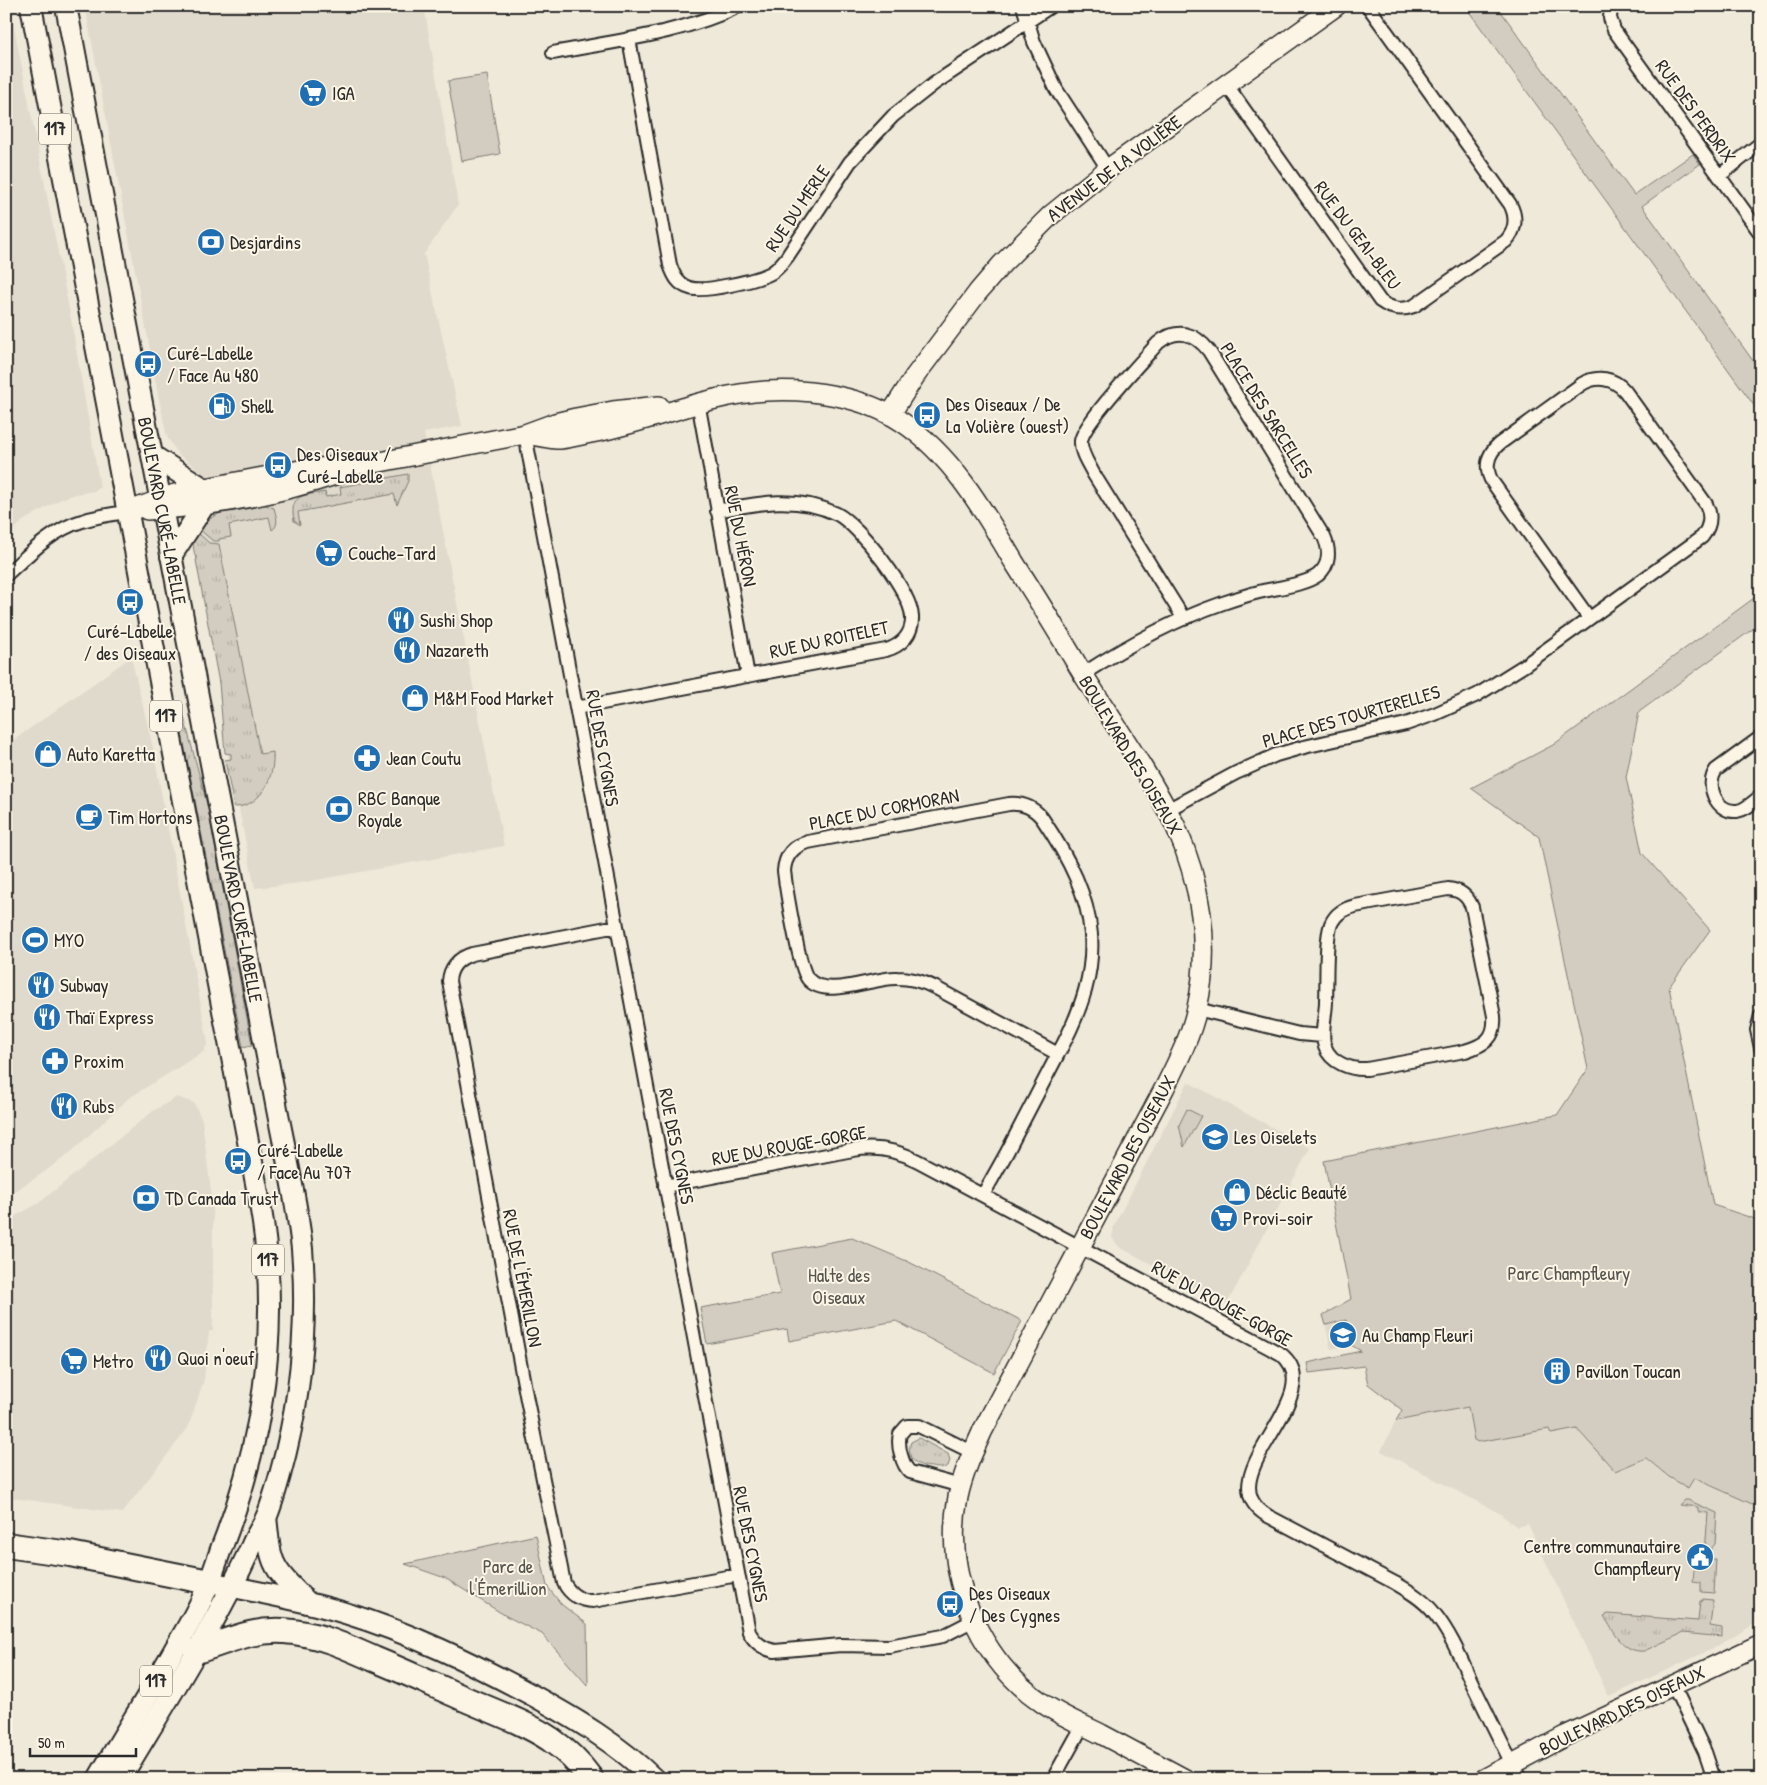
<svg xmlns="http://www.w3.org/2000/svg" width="1767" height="1785" viewBox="0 0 1767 1785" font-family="'Patrick Hand',sans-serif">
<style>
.built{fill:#e0dacc}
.grass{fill:url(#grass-tufts);stroke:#7e7c76}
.green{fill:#d2cdc0;stroke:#7e7c76}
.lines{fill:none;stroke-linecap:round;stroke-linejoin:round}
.street-casing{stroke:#2b2b2b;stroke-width:16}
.secondary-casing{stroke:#2b2b2b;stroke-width:22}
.primary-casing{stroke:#2b2b2b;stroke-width:24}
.highway-casing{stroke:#2b2b2b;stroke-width:28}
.street{stroke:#fcf5e5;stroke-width:12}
.secondary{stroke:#fcf5e5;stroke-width:19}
.primary{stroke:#fcf5e5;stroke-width:20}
.highway{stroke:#fcf5e5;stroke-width:24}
.labels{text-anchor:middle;stroke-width:4;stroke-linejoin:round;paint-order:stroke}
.shield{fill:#fcf5e5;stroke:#6a6863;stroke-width:1}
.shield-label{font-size:18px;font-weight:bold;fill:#2b2b2b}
.poi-label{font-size:19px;fill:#2b2b2b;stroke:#fcf5e5;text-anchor:start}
.street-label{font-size:19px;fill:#2b2b2b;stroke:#fcf5e5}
.park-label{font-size:19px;fill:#555450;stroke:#fcf5e5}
</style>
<defs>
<pattern id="grass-tufts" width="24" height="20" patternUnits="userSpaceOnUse" patternTransform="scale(1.25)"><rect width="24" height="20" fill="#d2cdc0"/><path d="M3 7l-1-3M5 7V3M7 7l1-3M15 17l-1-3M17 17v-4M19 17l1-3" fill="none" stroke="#b4b0a5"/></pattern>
</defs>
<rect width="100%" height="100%" fill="#efe9da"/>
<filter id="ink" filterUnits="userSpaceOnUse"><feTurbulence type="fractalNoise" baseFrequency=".02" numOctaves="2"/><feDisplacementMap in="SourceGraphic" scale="10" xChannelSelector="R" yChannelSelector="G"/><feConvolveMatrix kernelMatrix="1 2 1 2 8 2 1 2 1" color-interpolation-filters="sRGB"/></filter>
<g filter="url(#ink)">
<!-- built -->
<path class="built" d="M 6,6 L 10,6 L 70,314 L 100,487 L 95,491 L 76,494 L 61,499 L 23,521 L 6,537 Z
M 85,6 L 424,6 L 458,205 L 424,254 L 462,426 L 424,433 L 504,846 L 300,883 L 255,888 L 227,750 L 220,676 L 197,537 L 209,521 L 194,466 L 179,455 L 167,437 L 154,375 L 157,373 L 155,361 L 152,360 Z
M 131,657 L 153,748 L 208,1043 L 203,1052 L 129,1098 L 68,1155 L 37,1177 L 6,1196 L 6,742 L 8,744 Z
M 1188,1082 L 1310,1148 L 1227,1304 L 1119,1247 L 1112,1238 L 1114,1226 Z
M 177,1097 L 194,1103 L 202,1120 L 213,1207 L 213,1331 L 209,1331 L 204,1380 L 188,1428 L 122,1513 L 6,1497 L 6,1221 L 39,1203 L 153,1111 Z
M 1351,1300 L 1362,1351 L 1351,1345 L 1331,1349 L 1323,1315 Z
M 1468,1407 L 1474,1440 L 1478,1442 L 1549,1429 L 1551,1434 L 1577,1429 L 1615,1471 L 1646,1458 L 1669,1477 L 1688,1488 L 1694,1478 L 1761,1508 L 1761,1619 L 1742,1632 L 1712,1649 L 1609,1697 L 1528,1524 L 1517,1527 L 1499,1513 L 1381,1451 L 1396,1421 Z"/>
<!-- grass -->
<path class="grass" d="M 408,474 L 408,481 L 397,505 L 394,494 L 298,512 L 300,525 L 294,521 C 289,493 303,496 325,492 L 326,497 L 341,494 L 340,487 Z
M 263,504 L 274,508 C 276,516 280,525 272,530 L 269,517 L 229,525 L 231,537 L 219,539 L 219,541 L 213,541 L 199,529 C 215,509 239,508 263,504 Z
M 197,532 L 209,543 L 219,544 L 260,754 L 273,752 C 275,776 262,807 234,807 L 226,766 L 225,760 L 231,759 L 231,754 L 225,753 L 219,683 L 196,560 L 197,560 L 196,556 L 195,556 C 193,547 192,540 197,532 Z
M 180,702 L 208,808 L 252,1045 L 243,1047 L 176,703 Z
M 919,1438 L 948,1454 L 950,1460 L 948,1466 C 942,1469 938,1468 932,1467 C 917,1466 905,1460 911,1442 Z
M 1684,1500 L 1688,1500 L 1717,1513 L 1715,1544 L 1708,1552 L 1705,1552 L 1708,1513 L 1698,1512 L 1698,1507 L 1679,1505 Z
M 1705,1559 L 1716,1559 L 1714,1593 L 1701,1592 L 1701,1583 L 1693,1582 L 1694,1570 L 1704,1571 Z
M 1702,1599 L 1713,1600 L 1710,1626 L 1722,1628 L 1722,1637 L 1683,1633 L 1644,1651 C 1623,1653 1614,1632 1604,1616 L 1608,1614 L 1698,1621 L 1700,1601 L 1702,1601 Z"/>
<!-- green -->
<path class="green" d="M 1465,6 L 1497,6 L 1634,195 L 1693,154 L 1700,164 L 1642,206 L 1761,372 L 1761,415 Z
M 487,75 L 500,154 L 462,161 L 448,81 Z
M 1761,593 L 1761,623 L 1639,712 L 1626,777 L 1642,853 L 1710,930 L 1669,987 L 1713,1205 L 1761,1221 L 1761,1508 L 1694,1478 L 1688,1488 L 1669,1477 L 1646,1458 L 1615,1471 L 1577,1429 L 1551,1434 L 1549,1429 L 1478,1442 L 1474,1440 L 1468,1407 L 1396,1421 L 1402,1410 L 1368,1384 L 1364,1366 L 1309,1373 L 1307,1363 L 1361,1351 L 1351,1345 L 1346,1320 L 1326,1325 L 1323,1315 L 1351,1299 L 1324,1161 L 1557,1115 L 1588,1069 L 1539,837 L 1471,788 L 1553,745 Z
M 1187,1109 L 1201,1116 L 1184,1147 L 1179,1125 Z
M 852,1238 L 909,1262 L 1022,1321 L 994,1373 L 896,1321 L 789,1341 L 787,1329 L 707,1344 L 700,1308 L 780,1294 L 772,1253 Z
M 536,1535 L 547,1586 L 561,1604 L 587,1624 L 588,1686 L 542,1634 L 506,1616 L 445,1578 L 405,1564 Z"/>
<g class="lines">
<!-- street casing -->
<g class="street-casing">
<path id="street" d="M 1023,6 L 1034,42 L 1056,89 L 1108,169
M 1611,6 L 1610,18 L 1614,30 L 1761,234
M 629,39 L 670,265 C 674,276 678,285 690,288 C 703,293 758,280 771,273 C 778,269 782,263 787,257 L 850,162 L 893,116 L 935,83 L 1051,6
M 553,53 C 615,41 681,34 739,6
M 1226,84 L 1380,301 C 1391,309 1401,311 1414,306 L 1506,241 C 1516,230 1517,217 1510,204 L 1368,6
M 1719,176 L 1761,143
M 698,402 L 748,676
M 525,434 L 749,1632 C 755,1643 763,1649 775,1651 L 841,1645 L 889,1646 L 943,1636 L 974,1620
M 6,575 C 29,554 52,530 82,521 C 97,516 112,514 127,512
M 1083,674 C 1126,646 1174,620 1223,603 C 1235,599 1247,595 1259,592 C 1275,588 1305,585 1318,575 C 1330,565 1330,550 1324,537 L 1209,351 C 1195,333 1177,327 1158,343 C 1144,359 1083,423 1081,441 C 1080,452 1088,463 1093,473 L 1184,619
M 576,708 L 886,650 C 901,646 913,634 912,617 C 911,592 860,526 837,514 C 797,495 758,503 717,511
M 1761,737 L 1716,770 C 1705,785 1716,813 1737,811 C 1746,810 1754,801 1761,796
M 1009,804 C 1023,803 1033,807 1042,818 C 1100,904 1109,961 1058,1054 L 934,987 C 922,981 910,978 897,978 C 873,977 826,1000 808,979 C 799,969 786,888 784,871 C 785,856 793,846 808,842 Z
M 1167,810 L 1236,773 L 1276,755 L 1304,747 L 1406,724 L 1435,714 L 1477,695 L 1525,665 L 1702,537 C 1710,527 1712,516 1706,504 L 1625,391 C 1614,378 1597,375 1582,384 L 1499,444 C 1487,454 1484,469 1493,483 L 1589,618
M 1448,889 C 1460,890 1467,895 1472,907 L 1494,1016 C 1496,1039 1484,1045 1465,1051 L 1367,1069 C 1351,1070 1331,1063 1325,1047 C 1320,1033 1326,1015 1326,1001 C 1327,982 1325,940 1331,924 C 1336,913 1344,909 1355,906 Z
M 617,926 L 472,954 C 458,958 450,968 449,981 L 527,1400 L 564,1583 C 570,1594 580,1601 593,1601 L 738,1575
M 1197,1009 L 1299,1034 L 1323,1036
M 1761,1015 L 1757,1030 L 1761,1048
M 665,1186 L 853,1150 C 876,1146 897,1150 918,1161 L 1281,1354 C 1334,1396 1202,1478 1268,1516 L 1395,1583 C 1409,1591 1424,1600 1434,1613 C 1451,1634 1461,1659 1472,1683 C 1488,1715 1503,1747 1520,1779
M 983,1195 L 1006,1154 L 1058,1054
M 961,1486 L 910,1472 C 902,1465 897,1445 900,1434 L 907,1426 L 919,1426 L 972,1452
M 1673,1685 L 1705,1752 L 1714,1779
M 1053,1779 L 1083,1725"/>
</g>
<!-- secondary casing -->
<g class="secondary-casing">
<path id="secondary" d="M 890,415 L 915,376 L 978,292 L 1002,264 L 1051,215 L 1108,169 L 1336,6
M 525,434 C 536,435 549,439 560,439 C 570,438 581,435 591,433 C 651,422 704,395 766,391 C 810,388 865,397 902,422 C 952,455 984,511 1014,562 C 1037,598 1059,634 1081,671 C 1113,722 1148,772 1175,825 C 1201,882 1211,947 1197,1008 C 1191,1036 1177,1063 1164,1089 L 983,1430 C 973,1452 963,1473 958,1497 C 943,1573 977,1657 1041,1702 C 1059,1715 1081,1724 1101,1734 C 1129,1749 1157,1764 1185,1779
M 147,510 C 210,507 278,494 338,474
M 127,512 L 175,494 L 300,470 L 380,462 L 525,434 L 555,423 L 576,418 L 613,411 L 659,406
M 1484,1779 L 1565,1736 L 1761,1644"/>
</g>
<!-- primary casing -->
<g class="primary-casing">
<g id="primary">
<path d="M 31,6 L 260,1204 C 281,1323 265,1437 221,1549 C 215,1566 210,1583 202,1599 C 194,1617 183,1634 173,1652 C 149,1694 123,1736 98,1779"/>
<path id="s1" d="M 66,6 L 274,1093 C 283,1143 297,1199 302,1249 C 308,1324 300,1403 280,1475 C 276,1489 272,1504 266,1518 C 262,1527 256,1535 252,1545 C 215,1626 166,1702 120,1779"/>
<path d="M 153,456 L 203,488"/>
<path d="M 171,556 L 205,504"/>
<path d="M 266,1518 C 268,1531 268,1545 272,1557 C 277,1575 295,1589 308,1603"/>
<path d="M 219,1584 C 261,1593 303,1600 345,1613 C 411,1633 472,1663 532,1695 C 576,1719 618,1744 654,1779"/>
</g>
</g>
<!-- highway casing -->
<g class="highway-casing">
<path id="highway" d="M 6,1545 L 70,1554 L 209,1582
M 196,1651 C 227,1642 250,1629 284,1631 C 316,1633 345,1646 374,1659 C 401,1670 427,1682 454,1694 C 486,1709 521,1720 550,1739 C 566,1750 580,1764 591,1779"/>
</g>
<!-- street -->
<use href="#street" class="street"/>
<!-- secondary -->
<use href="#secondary" class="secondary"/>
<!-- primary -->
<use href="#primary" class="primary"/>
<!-- highway -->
<use href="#highway" class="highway"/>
</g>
</g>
<!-- icons -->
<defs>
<g id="supermarket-disc" transform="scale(1.4375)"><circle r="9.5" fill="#1f6fb2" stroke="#fcf5e5"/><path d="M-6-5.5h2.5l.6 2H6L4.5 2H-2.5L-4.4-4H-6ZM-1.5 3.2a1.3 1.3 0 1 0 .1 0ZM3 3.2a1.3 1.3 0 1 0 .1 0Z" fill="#fff"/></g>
<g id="bank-disc" transform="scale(1.4375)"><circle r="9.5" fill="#1f6fb2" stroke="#fcf5e5"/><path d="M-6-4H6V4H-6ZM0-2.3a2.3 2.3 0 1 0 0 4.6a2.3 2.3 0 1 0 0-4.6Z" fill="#fff"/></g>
<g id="bus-disc" transform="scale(1.4375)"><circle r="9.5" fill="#1f6fb2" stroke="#fcf5e5"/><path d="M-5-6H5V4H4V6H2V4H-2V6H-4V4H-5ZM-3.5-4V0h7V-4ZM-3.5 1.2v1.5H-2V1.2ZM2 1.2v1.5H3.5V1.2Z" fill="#fff"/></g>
<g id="fuel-disc" transform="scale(1.4375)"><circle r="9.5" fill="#1f6fb2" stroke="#fcf5e5"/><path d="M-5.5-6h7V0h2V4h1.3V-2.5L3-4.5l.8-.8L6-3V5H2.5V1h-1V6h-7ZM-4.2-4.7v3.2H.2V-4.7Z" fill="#fff"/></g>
<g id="restaurant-disc" transform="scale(1.4375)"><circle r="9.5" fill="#1f6fb2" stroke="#fcf5e5"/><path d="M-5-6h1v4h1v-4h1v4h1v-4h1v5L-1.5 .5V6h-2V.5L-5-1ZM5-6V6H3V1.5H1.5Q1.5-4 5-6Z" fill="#fff"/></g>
<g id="shop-disc" transform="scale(1.4375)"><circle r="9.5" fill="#1f6fb2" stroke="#fcf5e5"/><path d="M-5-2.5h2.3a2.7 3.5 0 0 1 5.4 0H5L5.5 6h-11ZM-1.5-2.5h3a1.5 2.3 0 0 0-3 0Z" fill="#fff"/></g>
<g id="pharmacy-disc" transform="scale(1.4375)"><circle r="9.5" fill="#1f6fb2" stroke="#fcf5e5"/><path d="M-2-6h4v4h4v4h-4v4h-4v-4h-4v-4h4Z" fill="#fff"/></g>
<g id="cafe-disc" transform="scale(1.4375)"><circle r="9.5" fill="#1f6fb2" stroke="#fcf5e5"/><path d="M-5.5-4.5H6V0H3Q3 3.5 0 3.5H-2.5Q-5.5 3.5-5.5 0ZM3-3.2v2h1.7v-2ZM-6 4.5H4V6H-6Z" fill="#fff"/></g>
<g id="stadium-disc" transform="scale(1.4375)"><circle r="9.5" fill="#1f6fb2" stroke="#fcf5e5"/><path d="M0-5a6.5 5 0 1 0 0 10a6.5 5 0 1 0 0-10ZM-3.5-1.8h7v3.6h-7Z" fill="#fff"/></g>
<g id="school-disc" transform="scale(1.4375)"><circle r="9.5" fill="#1f6fb2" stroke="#fcf5e5"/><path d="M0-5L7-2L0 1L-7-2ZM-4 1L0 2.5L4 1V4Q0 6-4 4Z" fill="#fff"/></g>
<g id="building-disc" transform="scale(1.4375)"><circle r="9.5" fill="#1f6fb2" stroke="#fcf5e5"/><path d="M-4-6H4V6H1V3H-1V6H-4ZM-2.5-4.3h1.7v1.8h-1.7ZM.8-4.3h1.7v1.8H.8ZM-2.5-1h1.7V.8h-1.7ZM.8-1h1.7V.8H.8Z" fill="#fff"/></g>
<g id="civic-disc" transform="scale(1.4375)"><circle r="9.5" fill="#1f6fb2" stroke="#fcf5e5"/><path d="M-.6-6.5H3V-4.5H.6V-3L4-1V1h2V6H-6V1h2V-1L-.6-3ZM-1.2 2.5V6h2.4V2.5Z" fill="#fff"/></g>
</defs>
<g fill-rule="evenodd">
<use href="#supermarket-disc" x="313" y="93"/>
<use href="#bank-disc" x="211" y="242"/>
<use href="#bus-disc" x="148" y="364"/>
<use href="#fuel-disc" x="222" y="406"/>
<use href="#bus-disc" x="927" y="415"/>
<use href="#bus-disc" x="278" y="465"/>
<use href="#supermarket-disc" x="329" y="553"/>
<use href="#bus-disc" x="130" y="602"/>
<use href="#restaurant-disc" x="401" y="620"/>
<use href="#restaurant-disc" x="407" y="650"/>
<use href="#shop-disc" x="415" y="698"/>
<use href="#shop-disc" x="48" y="754"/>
<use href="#pharmacy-disc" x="367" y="758"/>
<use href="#bank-disc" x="339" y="809"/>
<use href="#cafe-disc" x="89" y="817"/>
<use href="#stadium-disc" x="35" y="940"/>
<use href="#restaurant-disc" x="41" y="985"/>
<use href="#restaurant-disc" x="47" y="1017"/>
<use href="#pharmacy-disc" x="55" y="1061"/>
<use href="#restaurant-disc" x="64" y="1106"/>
<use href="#school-disc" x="1215" y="1137"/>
<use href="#bus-disc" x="238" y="1161"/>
<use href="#shop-disc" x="1237" y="1192"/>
<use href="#bank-disc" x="146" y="1198"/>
<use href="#supermarket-disc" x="1224" y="1218"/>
<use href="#school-disc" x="1343" y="1335"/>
<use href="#restaurant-disc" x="158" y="1358"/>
<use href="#supermarket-disc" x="74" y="1361"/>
<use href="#building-disc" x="1557" y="1371"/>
<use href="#civic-disc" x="1700" y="1557"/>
<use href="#bus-disc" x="950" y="1604"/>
</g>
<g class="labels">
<!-- shield labels -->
<g class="shield">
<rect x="39" y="113.5" width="32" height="31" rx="4"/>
<rect x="150" y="700.5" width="32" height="31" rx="4"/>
<rect x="252" y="1244.5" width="32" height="31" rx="4"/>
<rect x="140" y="1665.5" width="32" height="31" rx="4"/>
</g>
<g class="shield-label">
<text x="55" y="135">117</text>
<text x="166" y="722">117</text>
<text x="268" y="1266">117</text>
<text x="156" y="1687">117</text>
</g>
<!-- poi labels -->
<g class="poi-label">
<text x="332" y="100">IGA</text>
<text x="230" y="249">Desjardins</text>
<text x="167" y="360">Curé-Labelle<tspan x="167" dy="22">/ Face Au 480</tspan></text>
<text x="946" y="411">Des Oiseaux / De<tspan x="946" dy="22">La Volière (ouest)</tspan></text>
<text x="241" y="413">Shell</text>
<text x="297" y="461">Des Oiseaux /<tspan x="297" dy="22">Curé-Labelle</tspan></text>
<text x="348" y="560">Couche-Tard</text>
<text x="420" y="627">Sushi Shop</text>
<text x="130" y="638" text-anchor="middle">Curé-Labelle<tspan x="130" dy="22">/ des Oiseaux</tspan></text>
<text x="426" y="657">Nazareth</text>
<text x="434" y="705">M&amp;M Food Market</text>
<text x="67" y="761">Auto Karetta</text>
<text x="386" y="765">Jean Coutu</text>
<text x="358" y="805">RBC Banque<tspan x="358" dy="22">Royale</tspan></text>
<text x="108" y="824">Tim Hortons</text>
<text x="54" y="947">MYO</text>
<text x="60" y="992">Subway</text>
<text x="66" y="1024">Thaï Express</text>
<text x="74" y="1068">Proxim</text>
<text x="83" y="1113">Rubs</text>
<text x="1234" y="1144">Les Oiselets</text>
<text x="257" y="1157">Curé-Labelle<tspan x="257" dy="22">/ Face Au 707</tspan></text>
<text x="1256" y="1199">Déclic Beauté</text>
<text x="165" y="1205">TD Canada Trust</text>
<text x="1243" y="1225">Provi-soir</text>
<text x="1362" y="1342">Au Champ Fleuri</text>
<text x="177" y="1365">Quoi n'oeuf</text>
<text x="93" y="1368">Metro</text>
<text x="1576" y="1378">Pavillon Toucan</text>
<text x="1681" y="1553" text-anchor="end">Centre communautaire<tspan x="1681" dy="22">Champfleury</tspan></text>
<text x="969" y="1600">Des Oiseaux<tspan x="969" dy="22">/ Des Cygnes</tspan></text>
</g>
<!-- street labels -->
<g class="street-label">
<text transform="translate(1696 111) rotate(54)" y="7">RUE DES PERDRIX</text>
<text transform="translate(1114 168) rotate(-37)" y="7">AVENUE DE LA VOLIÈRE</text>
<text transform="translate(797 208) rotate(-56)" y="7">RUE DU MERLE</text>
<text transform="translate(1358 235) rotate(53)" y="7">RUE DU GEAI-BLEU</text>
<text transform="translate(1267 410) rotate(58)" y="7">PLACE DES SARCELLES</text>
<text dy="7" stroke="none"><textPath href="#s1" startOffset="514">BOULEVARD CURÉ-LABELLE</textPath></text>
<text transform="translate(741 536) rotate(79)" y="7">RUE DU HÉRON</text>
<text transform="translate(829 639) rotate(-12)" y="7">RUE DU ROITELET</text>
<text transform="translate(1351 716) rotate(-16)" y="7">PLACE DES TOURTERELLES</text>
<text transform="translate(603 748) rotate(80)" y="7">RUE DES CYGNES</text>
<text transform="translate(1131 755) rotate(59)" y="7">BOULEVARD DES OISEAUX</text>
<text transform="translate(884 809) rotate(-11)" y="7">PLACE DU CORMORAN</text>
<text dy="7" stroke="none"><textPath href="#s1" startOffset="919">BOULEVARD CURÉ-LABELLE</textPath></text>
<text transform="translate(789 1145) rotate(-10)" y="7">RUE DU ROUGE-GORGE</text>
<text transform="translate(677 1146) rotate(79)" y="7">RUE DES CYGNES</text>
<text transform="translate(1127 1157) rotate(-62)" y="7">BOULEVARD DES OISEAUX</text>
<text transform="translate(523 1278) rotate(79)" y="7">RUE DE L'ÉMERILLON</text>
<text transform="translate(1222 1303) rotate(29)" y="7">RUE DU ROUGE-GORGE</text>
<text transform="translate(751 1544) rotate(79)" y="7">RUE DES CYGNES</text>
<text transform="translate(1622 1710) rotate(-26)" y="7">BOULEVARD DES OISEAUX</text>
</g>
<!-- park labels -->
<g class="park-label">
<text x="1569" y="1280">Parc Champfleury</text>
<text x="839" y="1282">Halte des<tspan x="839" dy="22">Oiseaux</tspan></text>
<text x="508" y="1573">Parc de<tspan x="508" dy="22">l'Émerillion</tspan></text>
</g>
</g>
<!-- margin -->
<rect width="1767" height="1785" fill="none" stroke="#fcf5e5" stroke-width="25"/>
<rect x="12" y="12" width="1742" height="1760" fill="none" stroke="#2b2b2b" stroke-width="2" filter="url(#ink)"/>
<!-- scale -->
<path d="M30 1748v8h106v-8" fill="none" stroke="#2b2b2b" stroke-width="2.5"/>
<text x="38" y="1748" font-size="15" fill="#2b2b2b" stroke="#fcf5e5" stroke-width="4" paint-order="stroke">50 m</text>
</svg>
